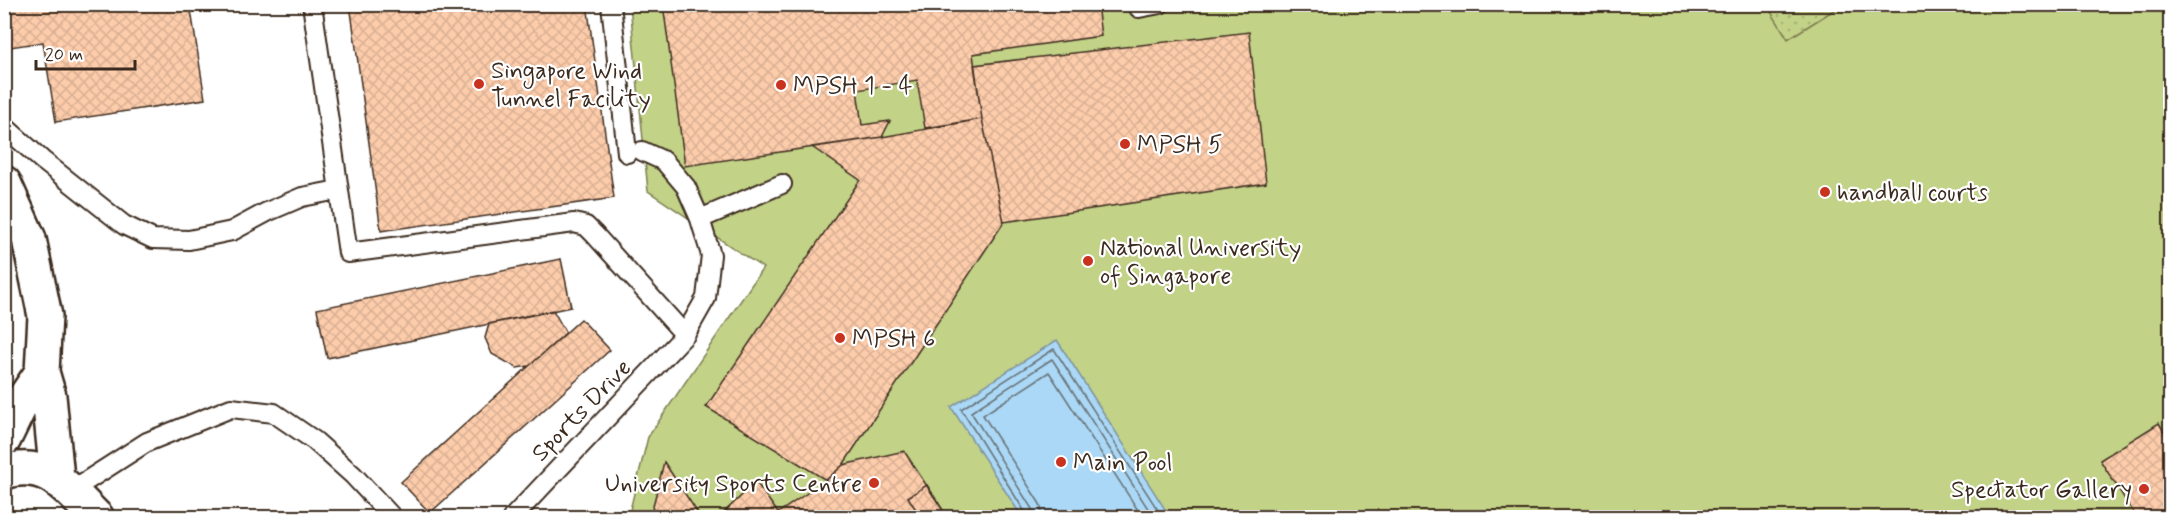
<svg xmlns="http://www.w3.org/2000/svg" width="2175" height="522" viewBox="0 0 2175 522" font-family="Mynerve,sans-serif">
<style>
.grass{fill:url(#grass-dots);stroke:#7e7e52;stroke-width:1.5}
.green{fill:#c2d287;stroke:#7e7e52;stroke-width:1.5}
.water{fill:#aad8f6;stroke:#7e92a0;stroke-width:1.5}
.lines{fill:none;stroke-linecap:round;stroke-linejoin:round}
.shore{stroke:#677074;stroke-width:1.5}
.building{fill:url(#building-cross-hatch);stroke:#3b2a1e;stroke-width:1.5}
.service-casing{stroke:#3b2a1e;stroke-width:22}
.minor-casing{stroke:#3b2a1e;stroke-width:38}
.service{stroke:#fff;stroke-width:18}
.minor{stroke:#fff;stroke-width:33}
.poi-dot{fill:#c8321e;stroke:#fff;stroke-width:2}
.labels{text-anchor:middle;stroke-width:4.5;stroke-linejoin:round;paint-order:stroke}
.poi-label{font-size:24px;fill:#3b2a1e;stroke:#fff;text-anchor:start}
.street-label{font-size:24px;fill:#3b2a1e;stroke:#fff}
</style>
<defs>
<pattern id="grass-dots" width="8" height="8" patternUnits="userSpaceOnUse" patternTransform="scale(1.5)"><rect width="8" height="8" fill="#c2d287"/><path d="M2 2h.1M6 6h.1" fill="none" stroke="#a8b474" stroke-width="1.8" stroke-linecap="round"/></pattern>
<pattern id="building-cross-hatch" width="8" height="8" patternUnits="userSpaceOnUse" patternTransform="scale(1.5)"><rect width="8" height="8" fill="#fcccab"/><path d="M0 0l8 8M0 8l8-8" fill="none" stroke="#d9af93"/></pattern>
</defs>
<rect width="100%" height="100%" fill="#fff"/>
<filter id="ink" filterUnits="userSpaceOnUse"><feTurbulence type="fractalNoise" baseFrequency=".0167" numOctaves="2"/><feDisplacementMap in="SourceGraphic" scale="12" xChannelSelector="R" yChannelSelector="G"/><feConvolveMatrix kernelMatrix="1 2 1 2 8 2 1 2 1" color-interpolation-filters="sRGB"/></filter>
<g filter="url(#ink)">
<!-- grass -->
<path class="grass" d="M 1766,5 L 1842,5 L 1788,39 Z"/>
<!-- green -->
<path class="green" d="M 1766,4 L 1788,39 L 1842,5 L 2170,5 L 2170,517 L 1652,518 L 1647,510 L 1627,518 L 628,518 L 648,437 L 763,268 L 648,191 L 630,5 Z"/>
<!-- water -->
<path class="water" d="M 1057,340 L 1170,517 L 1022,517 L 951,407 Z"/>
<g class="lines">
<!-- shore -->
<path class="shore" d="M 1027,518 L 1025,512 L 961,409 L 1054,349 L 1163,518
M 1034,518 L 1032,509 L 971,412 L 1052,359 L 1154,518
M 1043,518 L 1040,504 L 983,415 L 1049,372 L 1143,518"/>
</g>
<!-- building -->
<path class="building" d="M 4,4 L 190,4 L 205,99 L 56,122 L 43,42 L 4,48 Z
M 350,4 L 587,4 L 614,198 L 381,231 Z
M 663,4 L 1097,4 L 1101,36 L 973,54 L 982,119 L 925,128 L 917,80 L 857,90 L 862,125 L 890,121 L 882,137 L 685,166 Z
M 1249,32 L 1266,183 L 1004,222 L 982,119 L 974,65 Z
M 982,119 L 1004,222 L 843,465 L 826,480 L 706,407 L 860,180 L 812,147 L 882,137 Z
M 561,259 L 571,307 L 327,358 L 317,309 Z
M 553,310 L 566,333 L 529,366 L 517,368 L 492,354 L 485,338 L 489,324 Z
M 581,319 L 610,350 L 430,513 L 401,482 Z
M 2159,423 L 2170,442 L 2170,518 L 2137,518 L 2100,460 Z
M 904,451 L 948,518 L 718,518 L 756,482 L 778,513 L 826,480 L 843,465 Z
M 664,462 L 701,518 L 650,518 Z
M 927,485 L 948,518 L 921,518 L 908,497 Z"/>
<g class="lines">
<!-- service casing -->
<g class="service-casing">
<path id="service" d="M 312,4 L 348,253 L 574,223 L 586,226 L 595,235 L 685,335
M 611,4 L 627,153
M 1139,8 L 1160,4
M 4,126 L 42,160 L 124,225 L 153,239 L 189,240 L 232,231 L 267,212 L 302,197 L 338,190
M 700,219 L 782,184
M 71,492 L 80,485 L 147,442 L 231,408 L 274,413 L 315,441 L 353,475 L 393,518
M 512,518 L 685,335 L 706,298 L 711,255 L 700,219 L 686,187 L 664,161 L 642,151"/>
</g>
<!-- minor casing -->
<g class="minor-casing">
<path id="minor" d="M 4,183 L 29,239 L 45,316 L 42,372 L 23,400 L 4,439
M 42,372 L 49,396 L 57,478
M 4,472 C 49,458 69,491 97,518"/>
</g>
<!-- service -->
<use href="#service" class="service"/>
<!-- minor -->
<use href="#minor" class="minor"/>
</g>
</g>
<!-- markers -->
<g class="poi-dot">
<circle cx="479" cy="84" r="6"/>
<circle cx="781" cy="85" r="6"/>
<circle cx="1125" cy="144" r="6"/>
<circle cx="1825" cy="192" r="6"/>
<circle cx="1088" cy="261" r="6"/>
<circle cx="840" cy="338" r="6"/>
<circle cx="1061" cy="462" r="6"/>
<circle cx="874" cy="483" r="6"/>
<circle cx="2144" cy="489" r="6"/>
</g>
<g class="labels">
<!-- poi labels -->
<g class="poi-label">
<text x="491" y="78">Singapore Wind<tspan x="491" dy="28">Tunnel Facility</tspan></text>
<text x="793" y="93">MPSH 1 - 4</text>
<text x="1137" y="152">MPSH 5</text>
<text x="1837" y="200">handball courts</text>
<text x="1100" y="255">National University<tspan x="1100" dy="28">of Singapore</tspan></text>
<text x="852" y="346">MPSH 6</text>
<text x="1073" y="470">Main Pool</text>
<text x="862" y="491" text-anchor="end">University Sports Centre</text>
<text x="2132" y="497" text-anchor="end">Spectator Gallery</text>
</g>
<!-- street labels -->
<g class="street-label">
<text transform="translate(581 410) rotate(-46)" y="8">Sports Drive</text>
</g>
</g>
<!-- margin -->
<rect width="2175" height="522" fill="none" stroke="#fff" stroke-width="24"/>
<rect x="12" y="12" width="2151" height="498" fill="none" stroke="#3b2a1e" stroke-width="2" filter="url(#ink)"/>
<!-- scale -->
<path d="M36 60v9h99v-9" fill="none" stroke="#3b2a1e" stroke-width="3"/>
<text x="45" y="60" font-size="18" fill="#3b2a1e" stroke="#ffffff" stroke-width="4.5" paint-order="stroke">20 m</text>
</svg>
